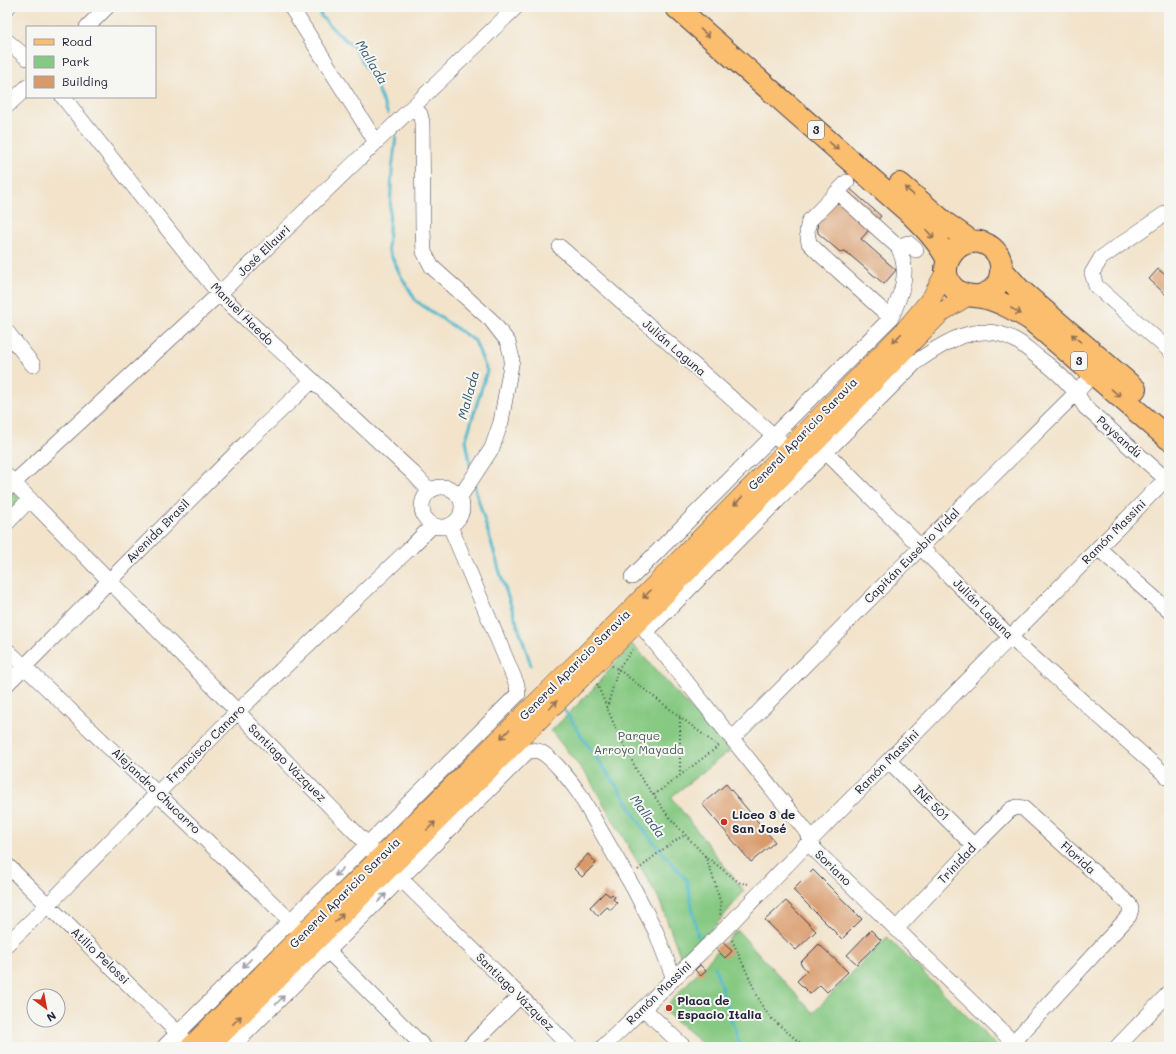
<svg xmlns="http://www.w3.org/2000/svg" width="1176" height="1054" viewBox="0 0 1176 1054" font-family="Mali,sans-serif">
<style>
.green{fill:#86c982;stroke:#54765e}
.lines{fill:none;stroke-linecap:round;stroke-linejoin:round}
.stream{stroke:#4fb8cc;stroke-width:3}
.building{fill:#d99a6a}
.minor-casing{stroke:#413f50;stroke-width:16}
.major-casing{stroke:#413f50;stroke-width:20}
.highway-casing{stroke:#413f50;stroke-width:24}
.path{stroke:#413f50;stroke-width:2;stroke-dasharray:1 3;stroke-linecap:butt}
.minor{stroke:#fff;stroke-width:15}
.major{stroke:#fbbd6e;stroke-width:19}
.highway{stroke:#fbbd6e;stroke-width:22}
.oneway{stroke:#8e7054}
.oneway2{stroke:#9c9ca7}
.poi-dot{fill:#c8321e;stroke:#f6f6f2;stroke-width:1.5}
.labels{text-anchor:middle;stroke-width:4;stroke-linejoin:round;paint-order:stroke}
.shield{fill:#f6f6f2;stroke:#626272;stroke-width:1}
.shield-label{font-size:11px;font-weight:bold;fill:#22223b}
.street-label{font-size:12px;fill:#22223b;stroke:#f6f6f2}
.park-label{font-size:12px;fill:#455c54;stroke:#f6f6f2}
.poi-label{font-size:12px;font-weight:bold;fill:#22223b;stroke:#f6f6f2;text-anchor:start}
.water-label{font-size:13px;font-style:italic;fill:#32566e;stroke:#f6f6f2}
</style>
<rect width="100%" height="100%" fill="#f6f6f2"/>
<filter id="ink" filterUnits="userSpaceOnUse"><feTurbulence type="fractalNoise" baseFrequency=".025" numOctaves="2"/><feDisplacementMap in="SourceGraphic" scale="8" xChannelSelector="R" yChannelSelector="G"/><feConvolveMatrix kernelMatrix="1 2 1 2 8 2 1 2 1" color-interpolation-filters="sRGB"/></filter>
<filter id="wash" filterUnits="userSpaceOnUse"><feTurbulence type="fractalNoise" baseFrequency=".012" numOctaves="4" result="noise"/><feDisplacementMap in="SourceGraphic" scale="16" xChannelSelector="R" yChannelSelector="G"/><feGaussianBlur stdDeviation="0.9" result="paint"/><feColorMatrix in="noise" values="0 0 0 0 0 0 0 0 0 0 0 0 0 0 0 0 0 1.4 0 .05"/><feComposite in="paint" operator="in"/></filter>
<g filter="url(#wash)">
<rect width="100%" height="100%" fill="#f2e3ca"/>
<!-- green -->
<path class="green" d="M 13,492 L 22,501 L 7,517 L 7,498 Z
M 632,644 L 730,752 L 724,755 L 671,797 L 744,891 L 716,925 L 681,958 L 658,897 L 588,777 L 551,731 L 591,691 Z
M 737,930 L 813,1013 L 887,937 L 997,1046 L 703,1047 L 700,1041 L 663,1010 Z"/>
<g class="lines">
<!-- stream -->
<path class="stream" d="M 320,7 L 321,16 L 334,30 L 353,46 L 375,83 L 388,114
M 396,136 L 392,171 L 388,249 L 401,276 L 416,301 L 475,341 L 487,371 L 466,439 L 471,471
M 474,485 L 502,579 L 531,665
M 565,711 L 595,756 L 619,789 L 646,833 L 687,881 L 698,937
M 715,967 L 732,1022 L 741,1047"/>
</g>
<g id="blocks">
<!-- building -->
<path class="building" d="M 847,186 L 881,216 L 861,239 L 896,270 L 884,284 L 845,251 L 840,252 L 818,233 L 817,221 Z
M 1158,269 L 1169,278 L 1169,291 L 1166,295 L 1149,279 Z
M 726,784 L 775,842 L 751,862 L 702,804 Z
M 588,854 L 596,863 L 582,877 L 574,869 Z
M 813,870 L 862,919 L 842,939 L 793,890 Z
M 605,892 L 610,896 L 612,894 L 615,897 L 613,899 L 617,903 L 611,910 L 607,907 L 598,916 L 590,907 Z
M 786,901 L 816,931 L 796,950 L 765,920 Z
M 871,930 L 881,940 L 857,964 L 847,955 Z
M 722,942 L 732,951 L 725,958 L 715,948 Z
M 819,944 L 848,972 L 827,992 L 820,985 L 810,994 L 797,981 L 807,971 L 800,963 Z
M 700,965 L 706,971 L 701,976 L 695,970 Z"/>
</g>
</g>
<g filter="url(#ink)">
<use href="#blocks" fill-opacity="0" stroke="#413f50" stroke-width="1"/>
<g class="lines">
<!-- minor casing -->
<g class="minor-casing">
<path id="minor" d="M 291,7 L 376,142
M 7,8 L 8,7
M 87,27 L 107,7
M 7,41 L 27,58
M 63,97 L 219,294 L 413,473 L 430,491
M 7,106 L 27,87
M 413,107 L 420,114 L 422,122 L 423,231 L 424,252 L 432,267 L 491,320 L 508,342 L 512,359 L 501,422 L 492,448 L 460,497
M 847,182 L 809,221 L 807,231 L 809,243 L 821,255 L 891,318
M 1169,213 L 1166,213 L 1101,258 L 1092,273 L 1096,286 L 1169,350
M 560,247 L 781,442
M 898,247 L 908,243 L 916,250
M 7,332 L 33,365
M 819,445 L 1010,637 L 1169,778
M 7,476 L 401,879 L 520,996 L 570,1047
M422 507a20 20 0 1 1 40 0a20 20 0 1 1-40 0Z
M 7,489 L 219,294 L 516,7
M 7,523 L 30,499
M 1098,548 L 1169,611
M 632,577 L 891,318 C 901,295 911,271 898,247 L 837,192
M 640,624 L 806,831 L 814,849 L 1018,1047
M 646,632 L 916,362 C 946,341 979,320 1015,340 C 1023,344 1031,352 1039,358 C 1057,371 1074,387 1085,407 L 1166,479
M 7,650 L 297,927
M 7,684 L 247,442 L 312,381
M 732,739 L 921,547 L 1077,392 L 1093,374
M 889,761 L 974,846
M 7,865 L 184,1039
M 896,929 L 974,846 L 1011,809 L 1017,807 L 1023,808 L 1129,904 L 1131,909 L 1129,916 L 1009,1047
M 7,944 L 48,905 L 237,712 L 410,548 L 433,525
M 321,944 L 424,1047
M 643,1008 L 684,1047
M 164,1047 L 518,694 L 517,685 L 450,526
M 232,1047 L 528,751 C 531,751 535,750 538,751 C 550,754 572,783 579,793 L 634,889 L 656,932 L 674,979
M 469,1047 L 520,996
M 603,1047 L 725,929 L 836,814 L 1169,476
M 1117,1047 L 1169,993"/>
</g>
<!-- major casing -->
<g class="major-casing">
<path id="major" d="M 190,1047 L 303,933 L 629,611 L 904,331 L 932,297 L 946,271
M 209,1047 L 638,622 L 816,442 L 915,339 L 942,312 L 968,296"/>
</g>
<!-- highway casing -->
<g class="highway-casing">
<path id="highway" d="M 676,7 L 911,214 C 926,229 938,241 948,260
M 900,184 L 945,223 L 972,242
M 1002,270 L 1018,288 L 1041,308 L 1135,389
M 980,296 C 983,295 988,293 991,291 C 1004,281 1005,259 992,248 C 962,225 928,270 957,291 C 965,297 972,295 981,297 C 998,300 1015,310 1030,319 L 1169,439"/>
</g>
<!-- path -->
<path class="path" d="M 612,666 L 618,669 L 718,746
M 597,684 L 616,729 L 639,775 L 669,817 L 704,855 L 740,883 L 750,884
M 607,708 L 618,669 L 633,649
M 680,718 L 680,774
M 654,795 L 719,746
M 705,856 L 712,874 L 721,904 L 720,917
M 638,870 C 653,857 667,845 685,835
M 732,940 L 763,1008 L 771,1018 L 805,1047"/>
<!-- minor -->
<use href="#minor" class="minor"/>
<!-- major -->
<use href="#major" class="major"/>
<!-- highway -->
<use href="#highway" class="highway"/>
</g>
<!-- one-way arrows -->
<defs><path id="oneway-shaft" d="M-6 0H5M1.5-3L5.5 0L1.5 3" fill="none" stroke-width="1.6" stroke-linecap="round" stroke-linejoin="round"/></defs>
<g class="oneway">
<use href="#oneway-shaft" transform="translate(705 33) rotate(41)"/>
<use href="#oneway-shaft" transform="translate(834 146) rotate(41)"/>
<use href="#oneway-shaft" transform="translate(909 191) rotate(-139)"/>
<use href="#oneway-shaft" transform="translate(930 234) rotate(49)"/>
<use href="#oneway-shaft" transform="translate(1016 311) rotate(31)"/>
<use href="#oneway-shaft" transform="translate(897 338) rotate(134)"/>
<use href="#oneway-shaft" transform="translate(1076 338) rotate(-139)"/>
<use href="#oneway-shaft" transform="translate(1116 393) rotate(41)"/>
<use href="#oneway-shaft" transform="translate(738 501) rotate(134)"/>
<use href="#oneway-shaft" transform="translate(647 594) rotate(134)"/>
<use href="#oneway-shaft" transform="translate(553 705) rotate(-45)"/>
<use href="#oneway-shaft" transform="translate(505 734) rotate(135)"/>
<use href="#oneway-shaft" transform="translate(431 826) rotate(-45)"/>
<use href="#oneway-shaft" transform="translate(339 918) rotate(-45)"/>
<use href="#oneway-shaft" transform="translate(237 1020) rotate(-45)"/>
</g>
<g class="oneway2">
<use href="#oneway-shaft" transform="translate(339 872) rotate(135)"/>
<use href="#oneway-shaft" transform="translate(382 898) rotate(-45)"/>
<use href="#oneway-shaft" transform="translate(247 963) rotate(135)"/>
<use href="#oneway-shaft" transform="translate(280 1000) rotate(-45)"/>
</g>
</g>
<!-- markers -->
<g class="poi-dot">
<circle cx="724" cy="822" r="4"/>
<circle cx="669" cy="1008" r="4"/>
</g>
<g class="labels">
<!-- shield labels -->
<g class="shield">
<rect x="808" y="121" width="16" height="18" rx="3"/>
<rect x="1071" y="352" width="16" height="18" rx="3"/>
</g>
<g class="shield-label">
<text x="816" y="134">3</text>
<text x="1079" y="365">3</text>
</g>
<!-- street labels -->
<g class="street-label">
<text transform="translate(264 251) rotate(-44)" y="4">José Ellauri</text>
<text transform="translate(242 314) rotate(45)" y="4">Manuel Haedo</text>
<text transform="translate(674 348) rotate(41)" y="4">Julián Laguna</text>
<text transform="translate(803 434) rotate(-46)" y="4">General Aparicio Saravia</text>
<text transform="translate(1119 437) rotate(42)" y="4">Paysandú</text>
<text transform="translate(158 531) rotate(-45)" y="4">Avenida Brasil</text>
<text transform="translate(1114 532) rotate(-45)" y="4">Ramón Massini</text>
<text transform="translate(912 556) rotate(-45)" y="4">Capitán Eusebio Vidal</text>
<text transform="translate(983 609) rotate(45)" y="4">Julián Laguna</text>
<text transform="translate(575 665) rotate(-45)" y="4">General Aparicio Saravia</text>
<text transform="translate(206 744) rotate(-45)" y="4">Francisco Canaro</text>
<text transform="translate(887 762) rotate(-45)" y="4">Ramón Massini</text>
<text transform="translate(287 763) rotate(45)" y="4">Santiago Vázquez</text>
<text transform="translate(156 791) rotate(44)" y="4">Alejandro Chucarro</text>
<text transform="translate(931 803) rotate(45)" y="4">INE 501</text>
<text transform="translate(1078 858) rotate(42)" y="4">Florida</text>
<text transform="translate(957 864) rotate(-47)" y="4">Trinidad</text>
<text transform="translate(833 868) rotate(44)" y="4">Soriano</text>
<text transform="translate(345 893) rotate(-45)" y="4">General Aparicio Saravia</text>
<text transform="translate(100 956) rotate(44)" y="4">Atilio Pelossi</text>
<text transform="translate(515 992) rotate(45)" y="4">Santiago Vázquez</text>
<text transform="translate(659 993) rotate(-44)" y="4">Ramón Massini</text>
</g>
<!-- park labels -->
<g class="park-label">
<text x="639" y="740">Parque<tspan x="639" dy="14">Arroyo Mayada</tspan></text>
</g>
<!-- poi labels -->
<g class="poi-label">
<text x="732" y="819">Liceo 3 de<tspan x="732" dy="14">San José</tspan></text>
<text x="677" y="1005">Placa de<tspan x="677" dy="14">Espacio Italia</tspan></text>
</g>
<!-- water labels -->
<g class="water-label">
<text transform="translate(372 62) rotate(59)" y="5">Mallada</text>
<text transform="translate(468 395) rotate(-75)" y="5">Mallada</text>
<text transform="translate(648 816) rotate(54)" y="5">Mallada</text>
</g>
</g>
<!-- margin -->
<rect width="1176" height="1054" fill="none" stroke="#f6f6f2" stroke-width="24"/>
<!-- legend -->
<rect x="26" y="26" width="130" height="72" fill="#f6f6f2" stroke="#a1a1a9"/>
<rect x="34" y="39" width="20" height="6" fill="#fbbd6e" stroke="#a1a1a9"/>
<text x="62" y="46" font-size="12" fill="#22223b">Road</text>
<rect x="34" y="56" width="20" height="12" fill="#86c982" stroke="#a1a1a9"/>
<text x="62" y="66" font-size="12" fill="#22223b">Park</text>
<rect x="34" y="76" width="20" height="12" fill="#d99a6a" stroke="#a1a1a9"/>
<text x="62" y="86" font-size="12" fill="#22223b">Building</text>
<!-- north arrow -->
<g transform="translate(46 1008) rotate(148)"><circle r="19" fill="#f6f6f2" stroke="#a1a1a9"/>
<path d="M0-3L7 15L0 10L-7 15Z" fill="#c8321e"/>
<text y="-6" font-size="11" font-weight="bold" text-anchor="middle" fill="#22223b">N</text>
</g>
</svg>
